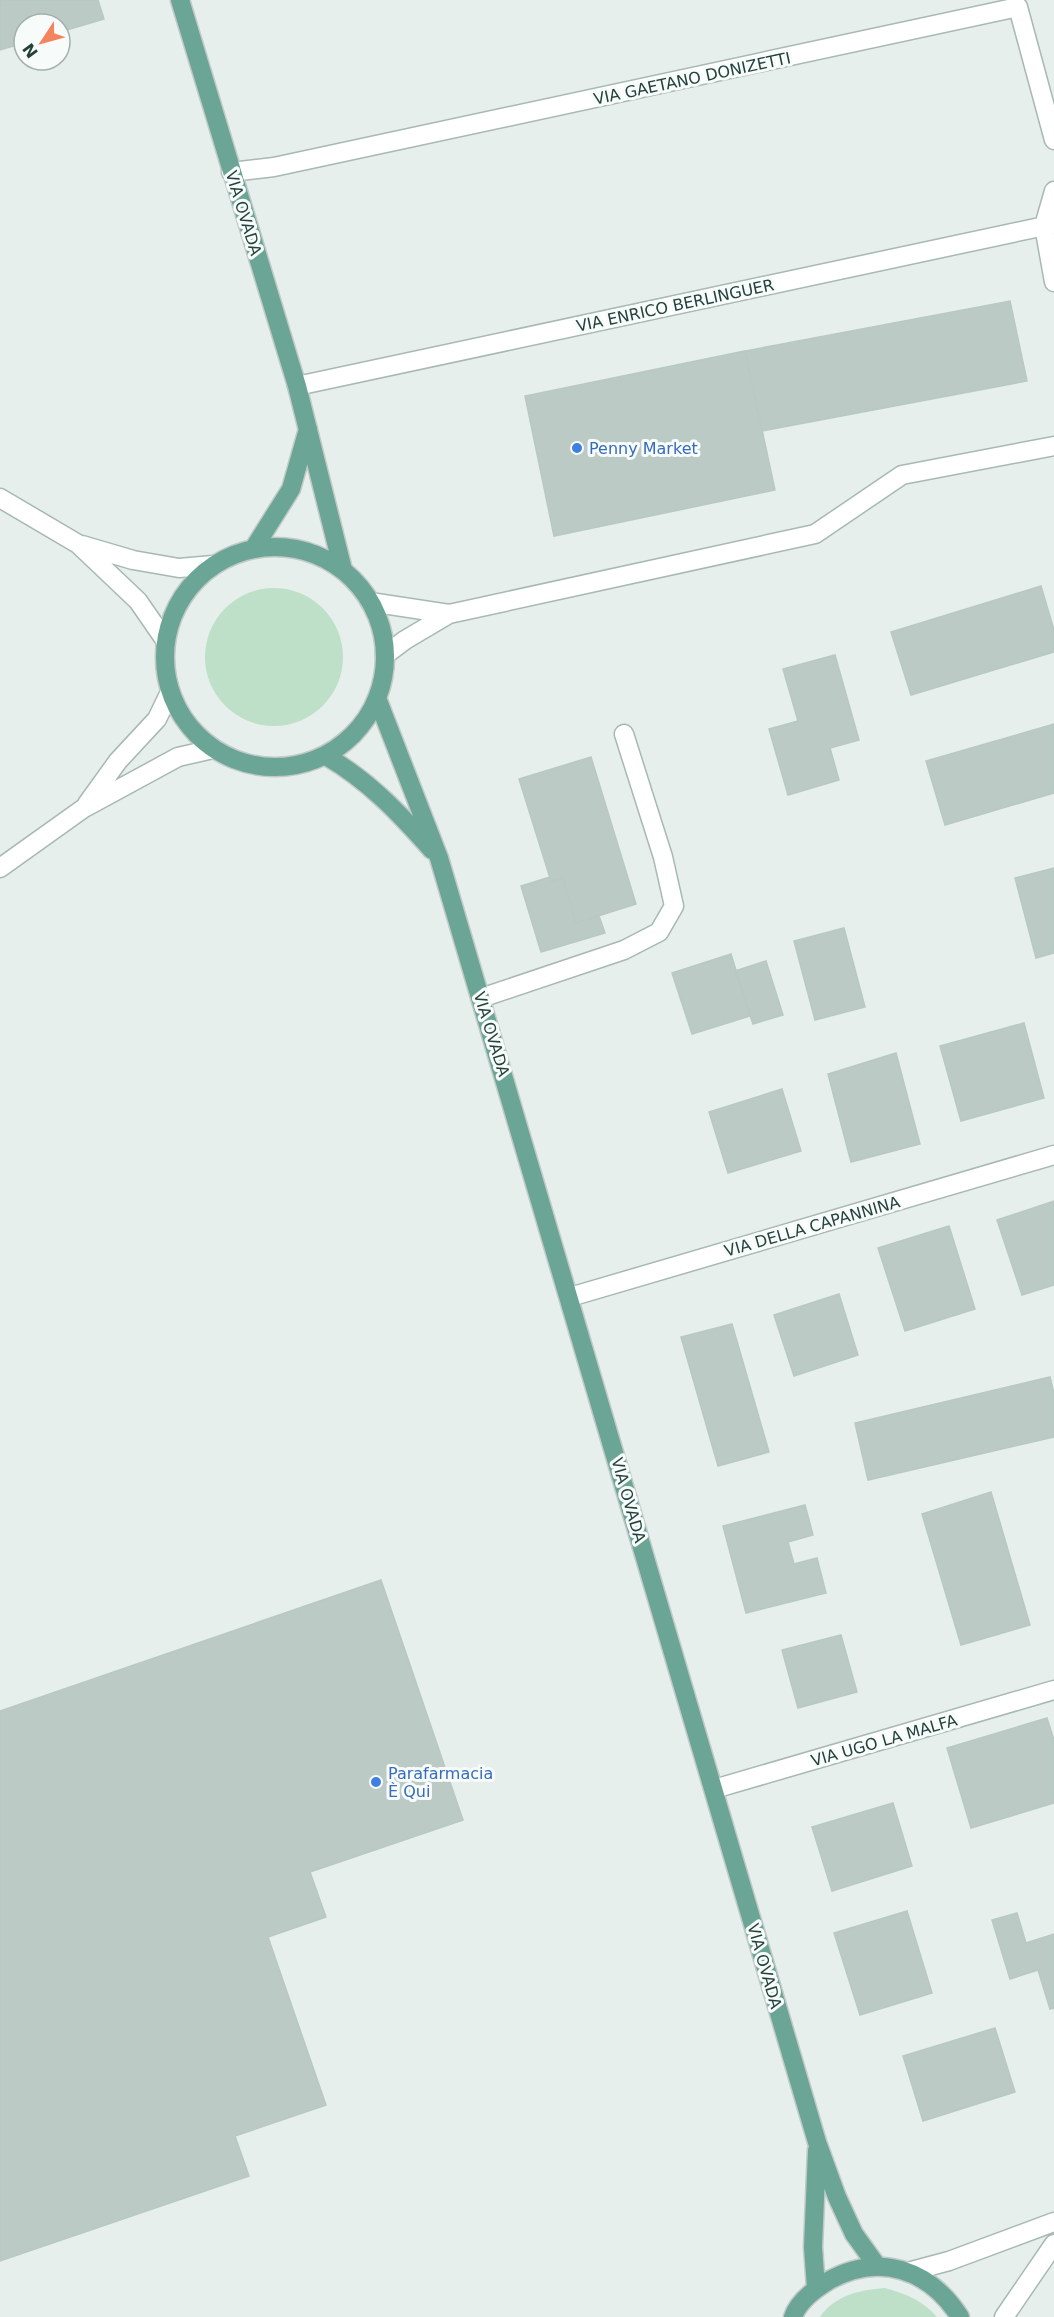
<svg xmlns="http://www.w3.org/2000/svg" width="1054" height="2317" viewBox="0 0 1054 2317" font-family="'DejaVu Sans',sans-serif">
<style>
.green{fill:#bfe0c8}
.building{fill:#bbcac4;stroke:#b8c9c2;stroke-width:1.5}
.lines{fill:none;stroke-linecap:round;stroke-linejoin:round}
.service-casing{stroke:#a8b8b2;stroke-width:21}
.minor-casing{stroke:#a8b8b2;stroke-width:21}
.primary-casing{stroke:#c2cac8;stroke-width:21}
.service{stroke:#fff;stroke-width:18}
.minor{stroke:#fff;stroke-width:18}
.primary{stroke:#6aa596;stroke-width:18}
.shop-dot{fill:#3f7fe0;stroke:#f7fbf9;stroke-width:2}
.labels{text-anchor:middle;stroke-width:6;stroke-linejoin:round;paint-order:stroke}
.street-label{font-size:16px;fill:#24423a;stroke:#f7fbf9}
.shop-label{font-size:16px;fill:#366cbe;stroke:#f7fbf9;text-anchor:start}
</style>
<rect width="100%" height="100%" fill="#e6efeb"/>
<!-- green -->
<path class="green" d="M205 657a69 69 0 1 1 138 0a69 69 0 1 1-138 0Z
M 885,2288 C 906,2294 922,2300 937,2317 L 820,2317 C 835,2295 860,2290 885,2288 Z"/>
<!-- building -->
<path class="building" d="M 0,0 L 98,0 L 104,19 L 60,32 L 60,24 L 24,24 L 24,43 L 0,50 Z
M 1010,301 L 1027,381 L 762,431 L 745,351 Z
M 745,351 L 775,490 L 554,536 L 525,396 Z
M 1041,586 L 1054,630 L 1054,652 L 911,695 L 891,632 Z
M 835,655 L 859,740 L 830,748 L 839,780 L 788,795 L 769,729 L 798,721 L 783,669 Z
M 1054,724 L 1054,793 L 945,825 L 926,761 Z
M 591,757 L 636,904 L 576,923 L 563,878 L 551,881 L 519,779 Z
M 1054,868 L 1054,953 L 1036,958 L 1015,878 Z
M 550,877 L 551,881 L 563,878 L 576,923 L 599,916 L 605,933 L 541,952 L 521,886 Z
M 844,928 L 865,1007 L 815,1020 L 794,941 Z
M 731,954 L 750,1016 L 692,1034 L 672,973 Z
M 766,961 L 783,1015 L 753,1024 L 735,971 Z
M 1024,1023 L 1044,1098 L 961,1121 L 940,1046 Z
M 896,1053 L 920,1144 L 851,1162 L 828,1074 Z
M 782,1089 L 801,1151 L 728,1173 L 709,1112 Z
M 1054,1201 L 1054,1285 L 1022,1295 L 997,1220 Z
M 949,1226 L 975,1309 L 905,1331 L 878,1248 Z
M 839,1294 L 858,1355 L 794,1376 L 774,1315 Z
M 732,1324 L 769,1452 L 718,1466 L 681,1337 Z
M 1050,1377 L 1054,1393 L 1054,1437 L 868,1480 L 855,1423 Z
M 991,1492 L 1030,1625 L 961,1645 L 922,1514 Z
M 805,1505 L 813,1535 L 788,1542 L 794,1564 L 817,1558 L 826,1593 L 746,1613 L 723,1526 Z
M 381,1580 L 463,1820 L 310,1872 L 326,1917 L 268,1937 L 326,2105 L 235,2136 L 249,2176 L 0,2261 L 0,1711 Z
M 841,1635 L 857,1692 L 798,1708 L 782,1650 Z
M 1047,1718 L 1054,1740 L 1054,1803 L 971,1828 L 947,1748 Z
M 893,1803 L 912,1866 L 832,1891 L 812,1827 Z
M 907,1911 L 932,1993 L 860,2015 L 834,1933 Z
M 1017,1913 L 1026,1943 L 1054,1934 L 1054,2008 L 1050,2009 L 1038,1970 L 1010,1979 L 992,1920 Z
M 995,2028 L 1015,2092 L 923,2121 L 903,2056 Z"/>
<g class="lines">
<!-- service casing -->
<g class="service-casing">
<path id="service" d="M 481,998 L 624,950 L 659,932 L 674,906 L 663,857 L 624,734"/>
</g>
<!-- minor casing -->
<g class="minor-casing">
<path id="minor" d="M 231,172 L 274,167 L 1018,7 L 1054,140
M 1054,191 L 1044,226 L 1054,282
M 297,386 L 1054,224
M 0,498 L 78,544 L 138,601 L 165,640
M 82,545 L 133,560 L 179,568 L 213,565
M 370,602 L 449,614
M 385,655 L 405,640 L 449,614 L 815,534 L 902,475 L 1054,446
M 87,804 L 118,761 L 157,719 L 170,692
M 0,868 L 84,808 L 178,757 L 213,749
M 570,1297 L 1054,1155
M 714,1789 L 1054,1690
M 908,2272 L 949,2261 L 1054,2222
M 1004,2317 L 1054,2244"/>
</g>
<!-- primary casing -->
<g class="primary-casing">
<path id="primary" d="M 180,0 L 297,386 L 343,570
M165 657a110 110 0 1 1 220 0a110 110 0 1 1-220 0Z
M 254,548 L 291,489 L 308,429
M 377,698 L 439,858 L 817,2142 L 837,2197 L 854,2234 L 877,2266
M 326,756 C 369,781 399,813 432,850
M 816,2288 L 813,2247 L 817,2150
M 793,2317 C 798,2302 815,2289 828,2281 C 879,2252 929,2269 960,2317"/>
</g>
<!-- service -->
<use href="#service" class="service"/>
<!-- minor -->
<use href="#minor" class="minor"/>
<!-- primary -->
<use href="#primary" class="primary"/>
</g>
<!-- markers -->
<g class="shop-dot">
<circle cx="577" cy="448" r="6"/>
<circle cx="376" cy="1782" r="6"/>
</g>
<g class="labels">
<!-- street labels -->
<g class="street-label">
<text transform="translate(692 78) rotate(-12)" y="6">VIA GAETANO DONIZETTI</text>
<text transform="translate(244 213) rotate(73)" y="6">VIA OVADA</text>
<text transform="translate(675 305) rotate(-12)" y="6">VIA ENRICO BERLINGUER</text>
<text transform="translate(492 1034) rotate(73)" y="6">VIA OVADA</text>
<text transform="translate(812 1226) rotate(-16)" y="6">VIA DELLA CAPANNINA</text>
<text transform="translate(629 1500) rotate(74)" y="6">VIA OVADA</text>
<text transform="translate(884 1740) rotate(-16)" y="6">VIA UGO LA MALFA</text>
<text transform="translate(765 1966) rotate(74)" y="6">VIA OVADA</text>
</g>
<!-- shop labels -->
<g class="shop-label">
<text x="589" y="454">Penny Market</text>
<text x="388" y="1779">Parafarmacia<tspan x="388" dy="18">È Qui</tspan></text>
</g>
</g>
<!-- north arrow -->
<g transform="translate(42 42) rotate(234)"><circle r="28" fill="#f7fbf9" stroke="#a3b1ad" stroke-width="1.5"/>
<path d="M0-4.5L10 22L0 15L-10 22Z" fill="#f4845f"/>
<text y="-9" font-size="16" font-weight="bold" text-anchor="middle" fill="#24423a">N</text>
</g>
</svg>
